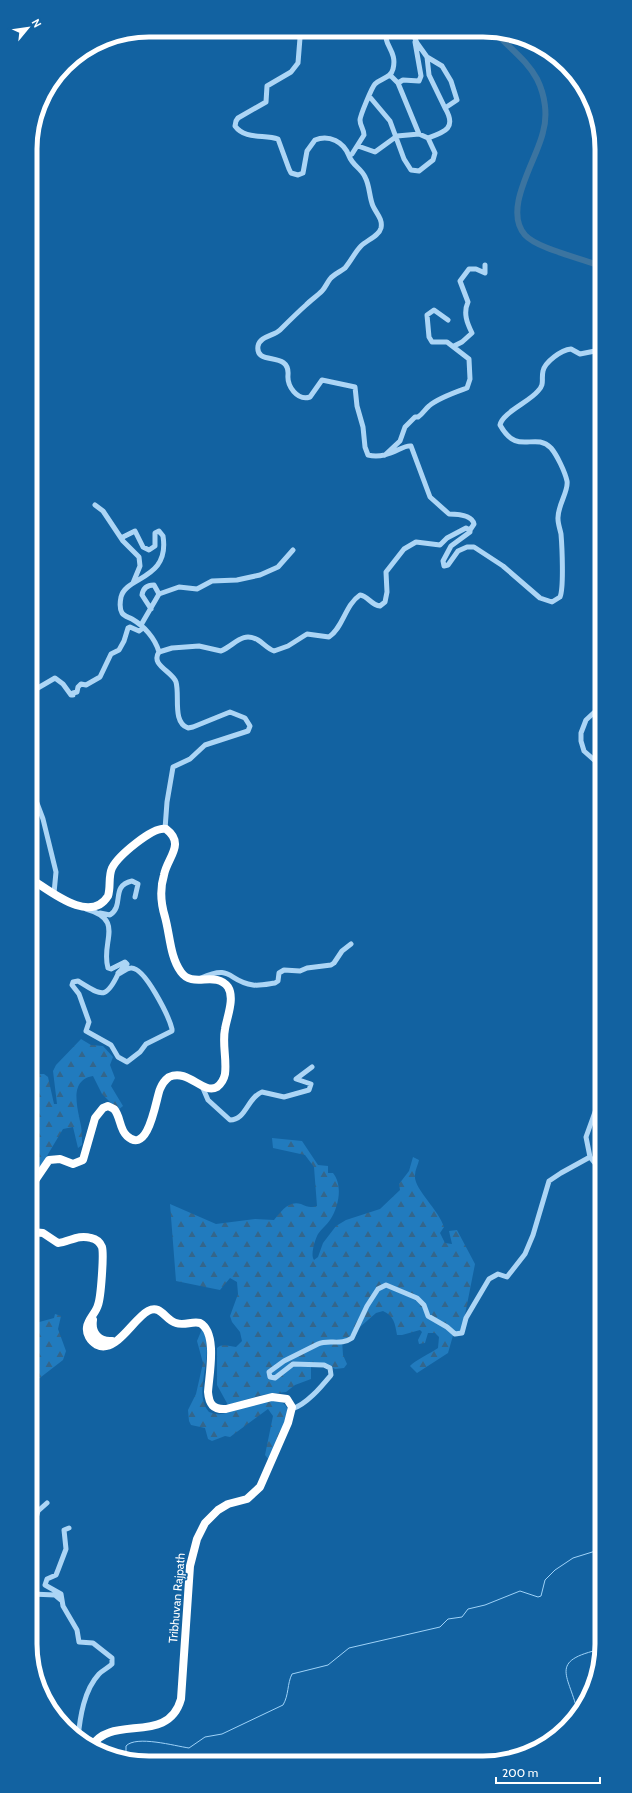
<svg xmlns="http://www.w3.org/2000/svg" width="632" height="1793" viewBox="0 0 632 1793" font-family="Cabin,sans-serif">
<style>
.forest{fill:url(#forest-firs)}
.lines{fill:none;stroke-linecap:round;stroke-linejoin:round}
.stream{stroke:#9ed2f8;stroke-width:1}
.river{stroke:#3b74a0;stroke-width:6}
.minor{stroke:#acd5f5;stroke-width:5}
.highway{stroke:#fff;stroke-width:8}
.labels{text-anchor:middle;stroke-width:3.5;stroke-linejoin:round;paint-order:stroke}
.street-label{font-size:12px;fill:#fff;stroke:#1262a1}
.rim{fill:none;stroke:#fff;stroke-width:5}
</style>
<defs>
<pattern id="forest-firs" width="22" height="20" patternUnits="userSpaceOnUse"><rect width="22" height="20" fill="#217bbe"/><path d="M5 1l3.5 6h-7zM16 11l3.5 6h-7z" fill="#34668b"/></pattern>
</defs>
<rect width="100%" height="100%" fill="#1262a1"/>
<!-- forest -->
<path class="forest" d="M 81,1039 L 91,1045 L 103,1046 L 113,1057 L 110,1065 L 115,1078 L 111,1086 L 123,1106 L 118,1110 L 102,1094 L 93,1076 C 68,1080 78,1109 81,1126 C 82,1132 82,1139 82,1145 L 78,1148 L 73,1127 L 63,1129 L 32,1181 L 32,1081 L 39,1074 L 44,1074 L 48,1077 L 54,1104 L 57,1104 L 53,1071 L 56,1065 Z
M 272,1138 L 302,1141 L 318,1165 L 328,1166 L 328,1173 L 333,1173 C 343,1185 339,1207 330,1220 C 327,1225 321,1229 318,1234 C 315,1240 310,1255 314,1260 L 318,1257 L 323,1243 L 336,1226 L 346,1220 L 380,1209 L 400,1190 L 399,1184 L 409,1171 L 413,1157 L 419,1160 C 418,1165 415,1170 415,1175 C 413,1188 439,1210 444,1227 L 440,1233 L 445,1243 L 452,1244 L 449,1231 L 457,1230 L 475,1264 L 462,1330 L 459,1332 L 454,1332 L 448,1353 L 417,1373 L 410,1366 C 414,1361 431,1353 438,1348 L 439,1337 L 435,1333 L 428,1333 L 425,1343 L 419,1344 L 418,1340 L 422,1332 L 420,1330 L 402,1335 L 397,1335 C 395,1323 394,1316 383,1311 L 376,1313 L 344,1341 L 342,1340 L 343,1355 L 347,1364 L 344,1368 L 335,1369 L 330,1366 L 311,1365 L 311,1379 L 295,1385 L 286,1392 L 261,1395 L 228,1405 L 217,1385 L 217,1348 C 222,1343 229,1346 236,1347 L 242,1341 L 240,1332 L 232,1322 L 230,1316 L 238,1294 L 237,1282 L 230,1278 L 220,1290 L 176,1281 L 170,1204 L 216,1224 L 255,1219 L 274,1220 C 281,1212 288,1200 301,1204 C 307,1207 311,1208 317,1206 L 314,1167 L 305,1155 L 273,1148 Z
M 55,1314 L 61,1316 L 58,1329 L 66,1351 L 63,1360 L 32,1384 L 32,1324 L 54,1318 Z
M 202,1329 C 217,1354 191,1392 209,1412 C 213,1413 217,1415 221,1414 C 234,1412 288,1386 288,1414 L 269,1460 L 265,1455 L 273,1416 L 268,1409 L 230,1437 L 225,1436 L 212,1441 L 208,1439 L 205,1428 L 191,1425 L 189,1421 L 188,1410 L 196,1394 L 203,1363 L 197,1341 Z"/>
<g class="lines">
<!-- stream -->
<path class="stream" d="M 578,1714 C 570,1675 546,1661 602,1649
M 122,1759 L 126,1755 L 126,1746 C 136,1735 175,1746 189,1748 L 205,1737 L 222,1734 L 283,1705 C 289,1695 287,1684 292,1674 L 328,1665 L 349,1648 L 440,1627 L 448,1619 L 462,1617 L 468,1609 L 485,1605 L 520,1591 L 538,1597 L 541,1596 L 545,1580 L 555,1570 L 573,1558 L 602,1549"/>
<!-- river -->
<path class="river" d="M 495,32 C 509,48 527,60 537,79 C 545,95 548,115 543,132 C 537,160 502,209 525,235 C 538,249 581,258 600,266"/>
<!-- minor -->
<path class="minor" d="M 295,31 L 300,38 L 298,63 L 291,72 L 267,86 L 266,102 L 238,118 L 236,121 L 235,126 C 245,140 265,134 278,139 L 289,169 L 291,173 L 298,175 L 303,173 L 307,151 L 315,140 C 329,134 344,142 349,156 C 353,166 361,168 365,177 C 370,186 369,197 373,206 C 376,213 383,219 381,228 C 379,236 367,240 361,246 C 355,252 351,261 345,268 C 340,272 334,274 330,279 C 327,283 325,288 322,291 C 317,296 311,300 306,305 C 297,313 288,322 280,330 C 274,336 260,336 258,346 C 255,367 290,350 288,375 C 287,386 297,401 310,397 L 322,380 L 355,387 L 357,406 L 363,427 L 365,447 L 368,455 C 388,460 403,444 411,446 L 430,497 L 449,514 C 457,514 472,515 474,524 L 470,530
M 427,57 L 429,75 L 445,108
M 390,75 L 398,83 L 403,80 L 419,81 L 421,76 L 415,42
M 398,83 L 419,134
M 369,96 L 390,121 L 404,159 L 411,170 L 419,171 L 433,160 L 435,153 L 428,138
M 358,146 L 375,152 L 397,136 L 419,134 L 428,138 C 445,132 457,128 445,108 L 457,100 L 451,81 L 442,66 L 427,57 L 417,43 L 412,32
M 349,156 L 352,154 L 364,135 C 364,129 360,126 360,120 C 360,116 372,87 375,84 C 381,78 391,78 393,69 C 398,50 381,44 388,32
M 454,346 L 462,342 L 472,333 C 467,323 463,313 468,302 L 460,281 L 469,269 L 476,269 L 485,273 L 485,265
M 385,455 L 400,441 L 405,427 L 415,417 L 418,417 C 423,414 425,409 429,406 C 438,398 456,392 467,388 L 470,379 L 469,359 L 447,342 L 432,342 L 429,337 L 427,315 L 434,310 L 448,320
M 95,505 L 103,511 L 123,541 L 139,557 L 140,566 L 133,583
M 121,538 L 135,531 L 143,547 L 149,550 L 155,546 L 155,533 L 159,531 L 163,536 C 170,580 126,576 121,597 C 120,602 119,608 122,613 C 124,616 128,617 132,619 C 144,626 155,638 159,652
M 151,609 L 142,595 C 143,588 147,585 154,585 L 159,594
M 141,625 L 159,594 L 179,587 L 197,589 L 212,581 L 237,580 L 260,575 L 278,567 L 293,550
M 31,692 L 55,678 L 63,684 L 71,695 L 73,695 L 73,693 L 77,692 L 78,687 L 81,684 L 86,685 L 100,677 L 111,654 L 119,650 L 124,641 L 128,628 L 130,627 L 139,631 L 143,628
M 600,707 L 586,720 L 581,733 L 581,741 L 584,751 L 601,766
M 31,795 L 35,798 L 43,819 L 56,872 L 54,893
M 165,829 L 167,802 L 173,767 L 190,759 L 205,745 L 248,731 L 250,726 L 245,718 L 230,712 L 193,727 L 188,728 C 172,722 180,696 176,682 C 172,671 150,665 159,652 L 172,648 L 199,646 L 221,651 C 235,645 242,631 258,640 C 263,643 268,649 274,651 L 288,646 L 307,634 L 329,637 C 343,628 345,605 360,595 C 368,596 371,605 380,606 L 385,602 L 387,592 L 386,572 L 404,549 L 416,542 L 440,545 L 447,538 L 466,528 L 470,530 L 470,532 L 451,546 L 443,561 L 444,566 L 448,565 L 458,551 L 467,547 L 474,547 L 503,566 L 540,598 L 552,602 L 560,597 C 564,588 562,546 561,534 C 560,529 558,524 558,519 C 557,506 569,491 567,481 C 565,472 557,455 551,448 C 534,431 518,457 500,425 C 502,413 529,402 538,391 C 545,384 541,380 543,371 C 545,362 561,350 571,349 L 580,354 L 600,350
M 86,909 C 126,920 100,942 108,968 L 111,969 L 125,962 L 127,964 L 118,973
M 100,913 L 110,915 C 125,905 110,886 132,881 L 138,884 L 135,897
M 118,974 C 105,1002 100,994 78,981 L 73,982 L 72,985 L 79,994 L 89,1022 L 86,1031 L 111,1045 L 118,1057 L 127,1062 L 140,1052 L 146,1044 L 172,1031 L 172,1029 C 169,1017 145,967 131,968 C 127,968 121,973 118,974
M 201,978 C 233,964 227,981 253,985 C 260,986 268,984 275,983 L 278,981 L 279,973 L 284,970 L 300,971 L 307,968 L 331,965 L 334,963 L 342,951 L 351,944
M 202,1086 L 208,1100 L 230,1120 C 246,1120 247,1098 262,1092 L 284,1097 L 309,1090 L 311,1084 L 296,1079 L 312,1067
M 590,1157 L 586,1137 L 599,1101 L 601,1087
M 292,1409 C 307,1404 321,1387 331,1375 L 330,1368 L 324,1365 L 293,1364 L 275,1378 L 270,1377 L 269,1372 L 284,1361 L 318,1344 C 329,1339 341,1346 352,1338 L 367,1306 L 378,1289 L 386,1285 L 417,1298 L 424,1305 L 428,1316 L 447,1327 L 455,1334 L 462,1333 L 466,1318 L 489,1279 L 498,1274 L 507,1277 L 525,1254 L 533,1235 L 549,1181 L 561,1173 L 590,1157 L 594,1162 L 601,1168
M 69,1528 L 64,1530 L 66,1549 L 58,1570 L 56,1575 L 47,1579 L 45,1585 L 61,1594 L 63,1606 L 77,1630 L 79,1642 L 93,1643 L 112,1658 L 112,1664 C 108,1668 103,1670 99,1674 C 84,1690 80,1717 78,1738
M 32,1531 L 38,1511 L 47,1503
M 32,1594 L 55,1595 L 61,1600"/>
<!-- highway -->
<path class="highway" d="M 31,879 C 49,890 90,925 108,896 C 111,887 108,877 112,868 C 118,856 153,826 166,829 C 186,844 167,858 164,875 C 160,888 161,904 165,917 C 170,935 170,957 181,972 C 193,989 215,970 228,987 C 235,998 227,1017 225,1029 C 222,1044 227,1059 225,1074 C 224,1079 221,1084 217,1087 C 203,1095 188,1068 169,1077 C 165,1080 162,1084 160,1089 C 156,1098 149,1156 127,1136 C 119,1129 121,1117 114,1109 L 108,1106 L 103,1108 L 95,1118 L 83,1160 L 73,1164 L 60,1159 L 49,1160 L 32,1185
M 32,1232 L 43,1233 L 58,1243 C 69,1242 78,1234 91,1238 C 96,1239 100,1242 102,1247 C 104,1254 101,1297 98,1305 C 96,1313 88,1319 87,1327 C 86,1334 90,1341 97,1345 C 116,1354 133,1319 148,1311 C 161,1304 165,1320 176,1323 C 184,1326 192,1321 200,1323 C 218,1333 209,1375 208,1392 C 209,1404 213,1410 226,1409 L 272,1397 L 287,1399 L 292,1407 L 288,1423 L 260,1487 L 247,1499 L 228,1504 L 218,1510 L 205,1523 L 197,1539 L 190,1566 L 181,1699 C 168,1746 111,1713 91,1747
M 93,1320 C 91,1333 99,1342 112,1341"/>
</g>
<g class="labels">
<!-- street labels -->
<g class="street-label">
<text transform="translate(177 1598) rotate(-85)" y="4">Tribhuvan Rajpath</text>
</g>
</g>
<!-- crop -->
<path d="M0 0H632V1793H0ZM149 37H483A112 112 0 0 1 595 149V1644A112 112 0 0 1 483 1756H149A112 112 0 0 1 37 1644V149A112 112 0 0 1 149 37Z" fill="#1262a1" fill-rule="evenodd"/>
<path class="rim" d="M149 37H483A112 112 0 0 1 595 149V1644A112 112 0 0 1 483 1756H149A112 112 0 0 1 37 1644V149A112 112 0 0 1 149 37Z"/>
<!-- north arrow -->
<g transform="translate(28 28) rotate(61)" stroke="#1262a1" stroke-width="3" paint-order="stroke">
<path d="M0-3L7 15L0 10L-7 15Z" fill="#ffffff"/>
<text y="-6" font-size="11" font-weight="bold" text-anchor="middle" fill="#ffffff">N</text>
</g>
<!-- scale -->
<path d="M496 1777v6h104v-6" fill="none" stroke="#ffffff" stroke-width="2"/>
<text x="502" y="1777" font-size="12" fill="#ffffff" stroke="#1262a1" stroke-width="3" paint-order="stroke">200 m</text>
</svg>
